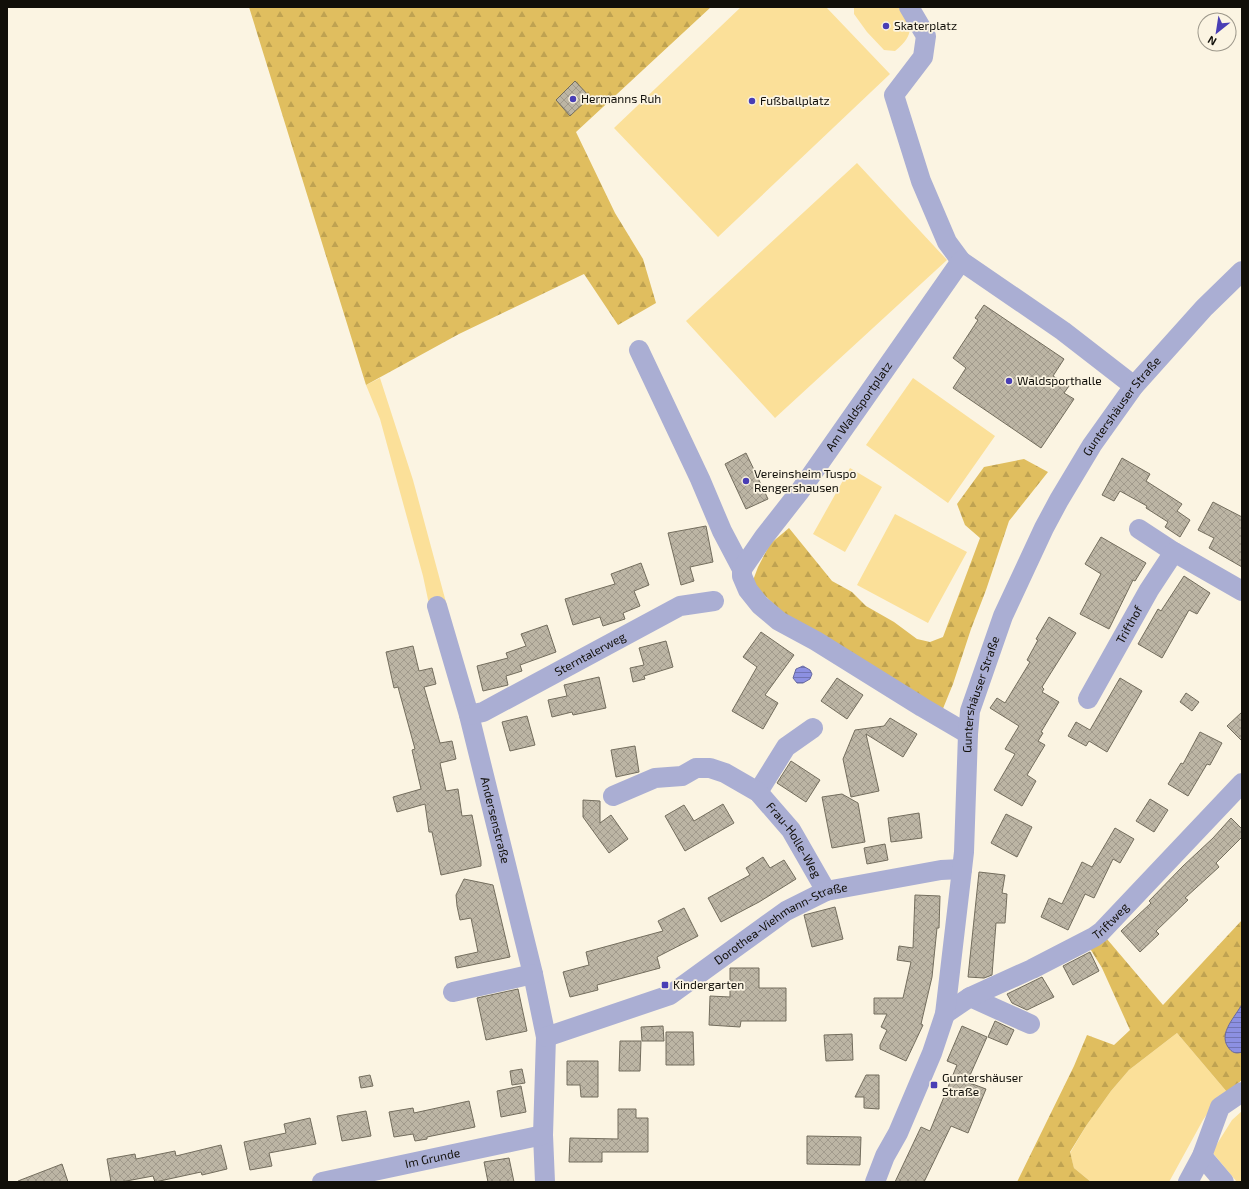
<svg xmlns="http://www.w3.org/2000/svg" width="1249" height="1189" viewBox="0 0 1249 1189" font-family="'Exo 2',sans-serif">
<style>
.grass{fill:#fbe099}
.forest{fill:url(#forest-firs)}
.water{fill:url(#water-rules);stroke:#6769a1}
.building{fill:url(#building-cross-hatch);stroke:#736d5d}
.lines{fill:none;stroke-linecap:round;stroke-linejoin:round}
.minor{stroke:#aaaed3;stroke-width:20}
.poi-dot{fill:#493eb5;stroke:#fbf4e2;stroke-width:1.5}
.labels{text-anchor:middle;stroke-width:3.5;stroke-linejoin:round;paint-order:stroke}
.poi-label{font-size:12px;fill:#110f09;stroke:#fbf4e2;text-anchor:start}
.street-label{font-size:12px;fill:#110f09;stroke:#fbf4e2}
</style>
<defs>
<pattern id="forest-firs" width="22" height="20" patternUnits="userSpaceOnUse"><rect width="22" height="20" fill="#e0be5f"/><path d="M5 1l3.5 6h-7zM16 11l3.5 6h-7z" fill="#bfa251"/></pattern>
<pattern id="water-rules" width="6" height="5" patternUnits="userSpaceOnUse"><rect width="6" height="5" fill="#8c90e2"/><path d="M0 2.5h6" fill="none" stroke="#7174b5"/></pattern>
<pattern id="building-cross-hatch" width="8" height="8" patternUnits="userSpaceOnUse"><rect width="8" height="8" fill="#bcb5a4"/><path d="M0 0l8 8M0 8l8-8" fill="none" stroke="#a19a8c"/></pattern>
</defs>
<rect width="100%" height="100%" fill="#fbf4e2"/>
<!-- grass -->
<path class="grass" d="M 741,7 L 826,7 L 890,74 L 718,237 L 614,128 Z
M 854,7 L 901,7 C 913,27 914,35 895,51 L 884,50 L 867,32 L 854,14 Z
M 857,163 L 947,260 L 775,418 L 686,321 Z
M 380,378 L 413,480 L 447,606 L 430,609 L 423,576 L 380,419 L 366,385 Z
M 913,378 L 995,436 L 948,503 L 866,445 Z
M 850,468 L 882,487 L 845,552 L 813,534 Z
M 895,514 L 967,552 L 928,623 L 857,585 Z
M 1177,1033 L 1227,1092 L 1212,1107 L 1203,1120 L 1169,1182 L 1091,1182 L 1074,1168 L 1070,1153 L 1086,1126 L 1111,1091 L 1129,1070 Z
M 1242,1111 L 1242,1182 L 1237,1182 L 1212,1152 L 1232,1120 Z"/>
<!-- forest -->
<path class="forest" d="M 249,7 L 711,7 L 576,132 L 615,213 L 643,259 L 656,303 L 618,325 L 584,274 L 459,334 L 366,385 Z
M 1024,459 L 1048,472 L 1009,521 L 986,590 L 971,629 L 953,684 L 942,711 L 789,619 L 752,583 L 758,567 L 770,544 L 789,528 L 832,581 L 852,592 L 866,606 L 894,622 L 917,639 L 930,642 L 943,637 L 980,538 L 965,525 L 957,504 L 984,467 Z
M 1242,920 L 1242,1080 L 1227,1092 L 1177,1033 L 1129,1070 L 1111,1091 L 1086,1126 L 1070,1152 L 1074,1168 L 1091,1182 L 1017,1182 L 1074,1066 L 1087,1035 L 1114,1045 L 1130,1030 L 1102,968 L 1086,942 L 1101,932 L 1163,1005 Z"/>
<!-- water -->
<path class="water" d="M 803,666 L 810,670 L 812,674 L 810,679 L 803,683 L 797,683 L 793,678 L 796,669 Z
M 1242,1004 L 1242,1052 C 1236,1054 1232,1053 1228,1047 C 1218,1033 1236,1016 1242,1004 Z"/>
<!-- building -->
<path class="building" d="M 575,81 L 590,97 L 570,116 L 556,100 Z
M 984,305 L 1064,359 L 1053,376 L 1069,386 L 1064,393 L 1074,399 L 1041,448 L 953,388 L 966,368 L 953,358 L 978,320 L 975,318 Z
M 746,453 L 768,499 L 746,509 L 725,464 Z
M 1122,458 L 1150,474 L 1146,481 L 1182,504 L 1177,511 L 1190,520 L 1180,537 L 1165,527 L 1168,522 L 1146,508 L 1147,506 L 1120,491 L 1114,501 L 1102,495 Z
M 1213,502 L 1242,517 L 1242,567 L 1209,548 L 1214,538 L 1198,530 Z
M 706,526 L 713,562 L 690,567 L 694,581 L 681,585 L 668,533 Z
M 1101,537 L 1146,563 L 1135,581 L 1133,580 L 1109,629 L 1080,614 L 1101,574 L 1085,564 Z
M 641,563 L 649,585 L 634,591 L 640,606 L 623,613 L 625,619 L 603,626 L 600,617 L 573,625 L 565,599 L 615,584 L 611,574 Z
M 1184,576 L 1210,593 L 1197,614 L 1189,610 L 1162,658 L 1138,644 L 1158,609 L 1161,611 Z
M 1049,617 L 1076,633 L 1042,687 L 1044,689 L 1042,692 L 1059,702 L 1041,732 L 1043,733 L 1038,741 L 1045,745 L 1027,775 L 1036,781 L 1022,806 L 994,790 L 1015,754 L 1005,749 L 1019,726 L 990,708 L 997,698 L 1005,703 L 1030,662 L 1027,660 L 1038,640 L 1036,639 Z
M 547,625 L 556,652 L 520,665 L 522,671 L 506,676 L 508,685 L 483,691 L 477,666 L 508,658 L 506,653 L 526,646 L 521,634 Z
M 761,632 L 794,655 L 765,695 L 778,703 L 763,729 L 732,711 L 757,667 L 743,657 Z
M 666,641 L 673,667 L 644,676 L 645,679 L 633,682 L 630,668 L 644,665 L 639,648 Z
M 413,646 L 419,671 L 432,668 L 436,684 L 424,687 L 440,743 L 452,741 L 456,759 L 440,763 L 446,791 L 458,789 L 462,816 L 472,815 L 481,861 L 481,866 L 441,875 L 432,832 L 429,832 L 425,804 L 397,812 L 393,797 L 421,789 L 412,750 L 415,749 L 398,687 L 394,688 L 386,652 Z
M 599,677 L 606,708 L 573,715 L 572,712 L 552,717 L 548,700 L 567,696 L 564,685 Z
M 837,678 L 863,695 L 847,719 L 821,701 Z
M 1120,678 L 1142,691 L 1107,752 L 1089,741 L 1086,746 L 1068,736 L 1076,722 L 1090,730 Z
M 1186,693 L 1199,702 L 1192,711 L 1180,702 Z
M 1242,712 L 1242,741 L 1227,726 Z
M 527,716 L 535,745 L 510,751 L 502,722 Z
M 890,718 L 917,734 L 903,757 L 866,734 L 879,791 L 851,797 L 843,759 L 855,730 L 884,726 Z
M 1200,732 L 1222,743 L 1210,765 L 1207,764 L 1188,796 L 1168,784 L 1181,763 L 1183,764 Z
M 635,746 L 639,772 L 616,777 L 611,750 Z
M 791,761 L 820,780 L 806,802 L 777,783 Z
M 842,794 L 858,803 L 865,842 L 832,848 L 822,797 Z
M 1150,799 L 1168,810 L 1154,832 L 1136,821 Z
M 583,800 L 600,801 L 600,823 L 611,815 L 628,839 L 609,853 L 583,817 Z
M 723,804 L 734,823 L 685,851 L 665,816 L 684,805 L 694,821 Z
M 919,813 L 922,838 L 891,842 L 888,818 Z
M 1006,814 L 1032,827 L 1017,857 L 991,843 Z
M 1231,818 L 1242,829 L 1242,837 L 1216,863 L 1219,867 L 1185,898 L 1188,900 L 1156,931 L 1159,934 L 1140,952 L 1121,931 L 1151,903 L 1149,901 L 1183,866 L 1213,838 Z
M 1115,828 L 1134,839 L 1120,863 L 1113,859 L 1094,898 L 1085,894 L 1068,930 L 1041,917 L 1049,898 L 1062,904 L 1082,862 L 1092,867 Z
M 885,844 L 888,860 L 867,864 L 864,848 Z
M 763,857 L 770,868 L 784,860 L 796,879 L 759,902 L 721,922 L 708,898 L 750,875 L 746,868 Z
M 979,872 L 1005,875 L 1002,893 L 1007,894 L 1005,923 L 996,923 L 992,975 L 984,978 L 968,977 Z
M 464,879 L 493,885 L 510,957 L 457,968 L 455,957 L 478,952 L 471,918 L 460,920 L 457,906 L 456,895 Z
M 915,895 L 940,896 L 939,928 L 937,928 L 932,977 L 921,1024 L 923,1025 L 906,1061 L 880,1049 L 880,1045 L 887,1030 L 881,1027 L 887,1014 L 874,1014 L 874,998 L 903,998 L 911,962 L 897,960 L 899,946 L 913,948 Z
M 835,907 L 843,939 L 812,947 L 804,915 Z
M 684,908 L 698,936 L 657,957 L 660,968 L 597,985 L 598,990 L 570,997 L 563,972 L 589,965 L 586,952 L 663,931 L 658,921 Z
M 1090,952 L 1099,971 L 1073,985 L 1063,966 Z
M 730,968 L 759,968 L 759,988 L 786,988 L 786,1021 L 741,1021 L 740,1027 L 709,1025 L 710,996 L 730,997 Z
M 1042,977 L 1054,997 L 1027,1010 L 1012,1003 L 1007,994 Z
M 518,989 L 527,1031 L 486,1040 L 477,998 Z
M 995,1021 L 1014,1030 L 1007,1045 L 988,1037 Z
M 663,1026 L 664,1041 L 642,1041 L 641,1027 Z
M 962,1026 L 987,1037 L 967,1082 L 986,1089 L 968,1133 L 951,1126 L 924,1182 L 895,1182 L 921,1127 L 930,1131 L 957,1065 L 947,1061 Z
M 666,1032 L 693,1032 L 694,1065 L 666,1065 Z
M 852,1034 L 853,1060 L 826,1061 L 824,1035 Z
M 620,1041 L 641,1041 L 640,1071 L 619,1071 Z
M 567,1061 L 598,1061 L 598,1097 L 581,1097 L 580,1085 L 567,1085 Z
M 522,1069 L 525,1083 L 512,1085 L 510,1071 Z
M 370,1075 L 373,1086 L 361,1088 L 359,1077 Z
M 866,1075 L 879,1075 L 879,1109 L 864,1108 L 864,1097 L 855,1097 Z
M 521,1086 L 526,1112 L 501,1117 L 497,1091 Z
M 469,1101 L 475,1127 L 427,1137 L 427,1139 L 415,1141 L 413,1134 L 394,1137 L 389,1112 L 413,1108 L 414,1113 Z
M 618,1109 L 636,1109 L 636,1118 L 648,1118 L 648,1152 L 602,1152 L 602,1162 L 569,1162 L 570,1138 L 618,1139 Z
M 366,1111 L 371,1136 L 342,1141 L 337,1116 Z
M 310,1118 L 316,1144 L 269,1153 L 272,1166 L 250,1170 L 244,1142 L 286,1133 L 284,1124 Z
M 807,1136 L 861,1137 L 860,1165 L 807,1164 Z
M 221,1145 L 227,1169 L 202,1175 L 201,1172 L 155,1182 L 153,1176 L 121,1182 L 111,1182 L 107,1159 L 135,1154 L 136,1159 L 175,1151 L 176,1156 Z
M 509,1158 L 514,1182 L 488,1182 L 484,1162 Z
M 62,1164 L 68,1182 L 18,1182 L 18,1181 Z"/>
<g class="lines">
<!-- minor -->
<g class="minor">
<path d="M 909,7 L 926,36 L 923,57 L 894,95 L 921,181 L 947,242 L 961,261"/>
<path d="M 639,350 L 700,479 L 722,531 L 742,569"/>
<path d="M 1139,529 L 1174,552 L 1242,591"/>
<path id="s1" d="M 437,606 L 469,715 L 533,974 L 546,1037 L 543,1135 L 545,1182"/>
<path id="s2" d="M 1088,699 L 1149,590 L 1174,552"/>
<path id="s3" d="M 469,715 L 483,712 L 680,606 L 714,601"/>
<path id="s4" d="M 968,734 L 922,707 L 816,641 L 779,621 L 760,605 L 748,590 L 742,576 L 742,569 L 764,537 L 800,491 L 961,261 L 1063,331 L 1134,386"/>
<path d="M 758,792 L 786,747 L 813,728"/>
<path id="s5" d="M 613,796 L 655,778 L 682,776 L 696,768 L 710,768 L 725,773 L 758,792 L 791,830 L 826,891"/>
<path d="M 453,992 L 533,974"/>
<path d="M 970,997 L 1030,1024"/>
<path id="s6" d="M 945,1014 L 970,997 L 1032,969 L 1094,937 L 1101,932 L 1242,783"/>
<path id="s7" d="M 546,1037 L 670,995 L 786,911 L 826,891 L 941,870 L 962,869"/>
<path d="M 1202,1156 L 1224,1182"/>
<path id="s8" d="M 322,1182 L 543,1135"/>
<path id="s9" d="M 875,1182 L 885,1156 L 898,1133 L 932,1053 L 945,1014 L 964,852 L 968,734 L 970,711 L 1003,616 L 1044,528 L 1059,500 L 1092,445 L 1134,386 L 1204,308 L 1242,271"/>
<path d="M 1188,1182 L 1202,1156 L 1220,1107 L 1242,1092"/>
</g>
</g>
<!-- markers -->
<g class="poi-dot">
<circle cx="886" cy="26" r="4"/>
<circle cx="573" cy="99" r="4"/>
<circle cx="752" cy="101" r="4"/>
<circle cx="1009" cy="381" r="4"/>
<circle cx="746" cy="481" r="4"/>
<rect x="661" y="981" width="8" height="8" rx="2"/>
<rect x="930" y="1081" width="8" height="8" rx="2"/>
</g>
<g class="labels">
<!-- poi labels -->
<g class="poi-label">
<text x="894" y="30">Skaterplatz</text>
<text x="581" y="103">Hermanns Ruh</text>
<text x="760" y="105">Fußballplatz</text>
<text x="1017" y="385">Waldsporthalle</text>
<text x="754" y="478">Vereinsheim Tuspo<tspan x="754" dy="14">Rengershausen</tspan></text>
<text x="673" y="989">Kindergarten</text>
<text x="942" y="1082">Guntershäuser<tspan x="942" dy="14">Straße</tspan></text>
</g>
<!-- street labels -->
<g class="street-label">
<text dy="4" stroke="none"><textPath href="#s4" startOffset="487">Am Waldsportplatz</textPath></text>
<text dy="4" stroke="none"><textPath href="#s9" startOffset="829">Guntershäuser Straße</textPath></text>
<text dy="4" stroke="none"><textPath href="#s2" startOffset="85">Trifthof</textPath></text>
<text dy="4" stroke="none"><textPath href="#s3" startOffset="136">Sterntalerweg</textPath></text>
<text dy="4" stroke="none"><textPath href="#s9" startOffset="505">Guntershäuser Straße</textPath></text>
<text dy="4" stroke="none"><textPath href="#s1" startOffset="222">Andersenstraße</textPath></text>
<text dy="4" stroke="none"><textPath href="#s5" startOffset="217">Frau-Holle-Weg</textPath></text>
<text dy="4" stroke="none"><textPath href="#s6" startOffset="191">Triftweg</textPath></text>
<text dy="4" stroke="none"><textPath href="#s7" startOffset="264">Dorothea-Viehmann-Straße</textPath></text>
<text dy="4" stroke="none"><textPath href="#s8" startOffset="113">Im Grunde</textPath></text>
</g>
</g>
<!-- border -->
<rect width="1249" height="1189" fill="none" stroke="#110f09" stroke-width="16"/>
<!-- north arrow -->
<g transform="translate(1217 32) rotate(210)"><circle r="19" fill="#fbf4e2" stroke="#9d988b"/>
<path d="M0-3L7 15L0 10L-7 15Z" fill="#493eb5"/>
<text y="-6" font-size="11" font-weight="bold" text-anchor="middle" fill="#110f09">N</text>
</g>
</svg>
